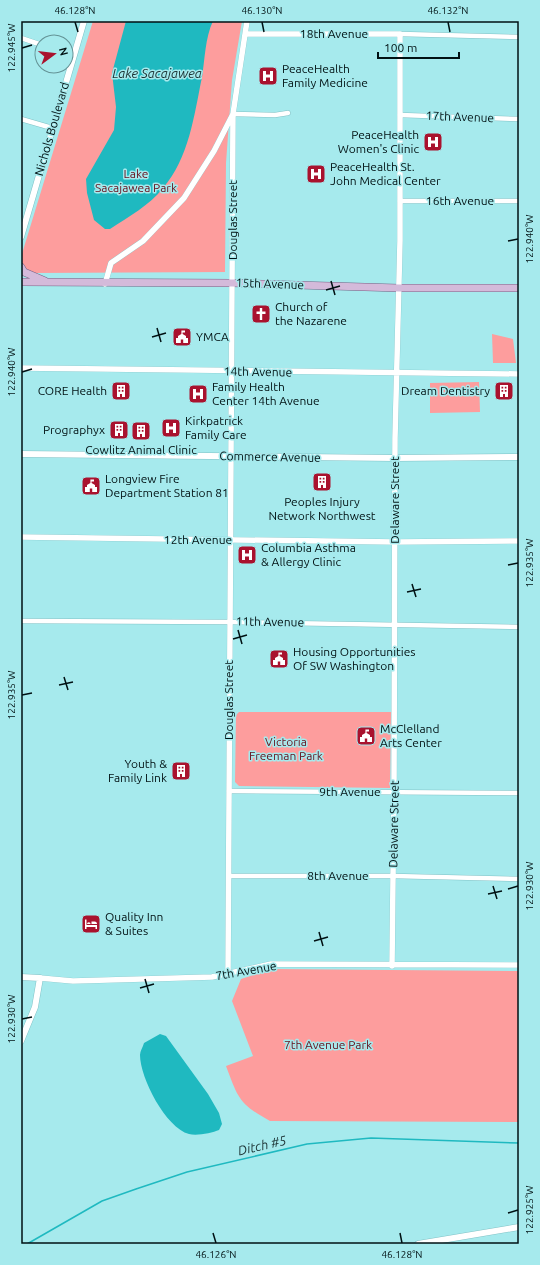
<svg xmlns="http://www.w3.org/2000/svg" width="540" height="1265" viewBox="0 0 540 1265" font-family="Ubuntu,sans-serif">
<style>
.green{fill:#fd9d9d}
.water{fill:#1fb9c0}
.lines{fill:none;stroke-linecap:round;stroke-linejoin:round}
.stream{stroke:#1fb9c0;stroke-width:1.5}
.minor-casing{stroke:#80c2c6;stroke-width:5.5}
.tertiary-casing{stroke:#80c2c6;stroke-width:6}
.secondary-casing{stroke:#80c2c6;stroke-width:7}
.primary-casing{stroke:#776184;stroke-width:8}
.minor{stroke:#fff;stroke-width:4.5}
.tertiary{stroke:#fff;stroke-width:5.5}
.secondary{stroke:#fff;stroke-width:6}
.primary{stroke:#d4bada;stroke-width:7}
.ticks{fill:none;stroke:#001113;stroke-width:1.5}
.labels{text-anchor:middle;stroke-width:3;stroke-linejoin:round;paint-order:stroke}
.street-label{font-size:12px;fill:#001113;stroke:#a6eaed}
.poi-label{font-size:12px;fill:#001113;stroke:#a6eaed;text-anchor:start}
.park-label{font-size:12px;fill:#66101c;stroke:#a6eaed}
.water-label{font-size:13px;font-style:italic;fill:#1a3132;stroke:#a6eaed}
.neatline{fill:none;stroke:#001113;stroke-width:1.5}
.ticks-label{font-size:10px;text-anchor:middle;fill:#001113}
</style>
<rect width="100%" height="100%" fill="#a6eaed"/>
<!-- green -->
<path class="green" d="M 93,21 L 242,21 L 232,80 L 226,163 L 225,272 L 35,273 C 25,270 21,267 21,257 Z
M 492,334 L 513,339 L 516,363 L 493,363 Z
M 479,382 L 480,412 L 430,413 L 430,383 Z
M 239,712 L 391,712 L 390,788 L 239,786 L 235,782 L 236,715 Z
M 272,969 L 519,971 L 519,1122 L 270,1121 C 239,1104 238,1098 226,1066 L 253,1056 L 232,1001 L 241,979 Z"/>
<!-- water -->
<path class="water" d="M 126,21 L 213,21 C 205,38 205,59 202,77 C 194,116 189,158 163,188 C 150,205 128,217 110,229 L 105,229 L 94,220 L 87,193 L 86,179 L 114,130 L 116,107 L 112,73 Z
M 160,1034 L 166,1036 L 208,1094 L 219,1113 L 222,1124 L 219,1130 C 212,1133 197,1136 189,1134 C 166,1128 140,1078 140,1055 C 140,1051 143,1047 144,1043 Z"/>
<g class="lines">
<!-- stream -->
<path class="stream" d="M 27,1244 L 102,1201 L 136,1189 L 187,1172 L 307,1144 L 371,1138 L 519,1143"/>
<!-- minor casing -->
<g class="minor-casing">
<path id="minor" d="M 400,34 L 519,37
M 21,38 L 42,45
M 66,52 L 74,55
M 233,114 L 275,115 L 288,113
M 400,115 L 519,119
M 21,119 L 52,128
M 400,201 L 519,201
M 21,621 L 230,622 L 519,627
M 229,791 L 519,793
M 229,876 L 393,876 L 519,879"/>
</g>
<!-- tertiary casing -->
<g class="tertiary-casing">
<path id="tertiary" d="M 245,34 L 400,34 L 400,241 L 395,438 L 394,792 L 392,966
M 105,284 L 111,263 L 143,241 L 184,198 L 214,151 L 233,114 L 247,21
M 21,368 L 519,374
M 21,537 L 395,542 L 519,541
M 228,974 L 233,114
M 40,978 L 73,981 L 212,977 L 271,964 L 519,965"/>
</g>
<!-- secondary casing -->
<g class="secondary-casing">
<path id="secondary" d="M 21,237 L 84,21
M 21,454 L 395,458 L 519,457
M 21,977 L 40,978 L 35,1007 L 21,1041
M 418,1244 L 519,1227"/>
</g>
<!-- primary casing -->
<g class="primary-casing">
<path id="primary" d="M 21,267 L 24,272 L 45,281
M 21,282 L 233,283 L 399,288 L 519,288"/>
</g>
<!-- minor -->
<use href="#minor" class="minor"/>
<!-- tertiary -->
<use href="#tertiary" class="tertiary"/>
<!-- secondary -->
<use href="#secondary" class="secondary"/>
<!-- primary -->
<use href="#primary" class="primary"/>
</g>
<!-- ticks -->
<path class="ticks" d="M 75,22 L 78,32M 262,22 L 264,32M 448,22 L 450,32M 22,48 L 32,45M 508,241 L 518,239M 331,281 L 335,295M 326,290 L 340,286M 157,328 L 161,342M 152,337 L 166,333M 22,372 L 32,369M 508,565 L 518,563M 412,584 L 416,597M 407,592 L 421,589M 238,630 L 242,644M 233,639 L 247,635M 64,677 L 68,690M 59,685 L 73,682M 22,695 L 32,693M 493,886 L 497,899M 508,889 L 518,886M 488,894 L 502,891M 319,932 L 323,946M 314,941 L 328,937M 145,979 L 149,993M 140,988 L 154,984M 22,1019 L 32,1017M 508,1213 L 518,1210M 213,1233 L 216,1243M 400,1233 L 402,1243"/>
<!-- icons -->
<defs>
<g id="hospital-square" transform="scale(1)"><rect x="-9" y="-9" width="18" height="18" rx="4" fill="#a9122e" stroke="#a6eaed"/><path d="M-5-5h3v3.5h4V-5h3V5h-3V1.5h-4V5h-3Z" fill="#fff"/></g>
<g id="church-square" transform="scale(1)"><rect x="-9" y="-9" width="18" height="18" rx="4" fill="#a9122e" stroke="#a6eaed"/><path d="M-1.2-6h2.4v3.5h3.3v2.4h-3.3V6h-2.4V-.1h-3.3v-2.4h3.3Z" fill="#fff"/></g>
<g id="civic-square" transform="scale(1)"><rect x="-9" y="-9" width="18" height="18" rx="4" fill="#a9122e" stroke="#a6eaed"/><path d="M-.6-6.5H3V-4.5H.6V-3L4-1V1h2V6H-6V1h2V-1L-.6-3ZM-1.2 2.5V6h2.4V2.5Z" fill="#fff"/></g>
<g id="building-square" transform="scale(1)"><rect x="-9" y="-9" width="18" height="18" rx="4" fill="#a9122e" stroke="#a6eaed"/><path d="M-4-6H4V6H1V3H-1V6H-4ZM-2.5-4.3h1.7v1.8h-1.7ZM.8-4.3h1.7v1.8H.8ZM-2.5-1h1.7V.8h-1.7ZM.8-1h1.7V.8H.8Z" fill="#fff"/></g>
<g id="hotel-square" transform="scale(1)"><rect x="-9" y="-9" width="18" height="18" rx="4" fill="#a9122e" stroke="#a6eaed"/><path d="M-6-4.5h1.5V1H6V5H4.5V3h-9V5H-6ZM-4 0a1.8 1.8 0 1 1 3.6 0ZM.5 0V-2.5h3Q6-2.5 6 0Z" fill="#fff"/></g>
</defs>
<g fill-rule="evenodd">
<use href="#hospital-square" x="268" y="76"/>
<use href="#hospital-square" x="433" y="142"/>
<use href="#hospital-square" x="316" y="174"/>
<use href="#church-square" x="261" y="314"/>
<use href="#civic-square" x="182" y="337"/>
<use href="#building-square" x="121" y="391"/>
<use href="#building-square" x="504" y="391"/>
<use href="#hospital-square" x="198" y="394"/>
<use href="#hospital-square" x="171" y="428"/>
<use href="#building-square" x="119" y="430"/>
<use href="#building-square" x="141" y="431"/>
<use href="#building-square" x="322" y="482"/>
<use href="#civic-square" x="91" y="486"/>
<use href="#hospital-square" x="247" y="555"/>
<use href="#civic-square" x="279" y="659"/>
<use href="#civic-square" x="366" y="736"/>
<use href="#building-square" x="181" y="771"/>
<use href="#hotel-square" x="91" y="924"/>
</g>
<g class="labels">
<!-- street labels -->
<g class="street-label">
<text x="334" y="38">18th Avenue</text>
<text transform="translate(460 117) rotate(2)" y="4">17th Avenue</text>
<text transform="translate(52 129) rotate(-74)" y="4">Nichols Boulevard</text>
<text x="460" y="205">16th Avenue</text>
<text transform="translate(233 220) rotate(-90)" y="4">Douglas Street</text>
<text transform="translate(270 284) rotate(2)" y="4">15th Avenue</text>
<text transform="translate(258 372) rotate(1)" y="4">14th Avenue</text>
<text transform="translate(270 457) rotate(1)" y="4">Commerce Avenue</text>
<text transform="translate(395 500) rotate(-90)" y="4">Delaware Street</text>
<text x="198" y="544">12th Avenue</text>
<text transform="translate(270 622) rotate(1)" y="4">11th Avenue</text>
<text transform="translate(229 700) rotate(-90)" y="4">Douglas Street</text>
<text x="350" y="796">9th Avenue</text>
<text transform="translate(394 824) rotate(-89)" y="4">Delaware Street</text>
<text x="338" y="880">8th Avenue</text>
<text transform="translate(246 971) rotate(-10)" y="4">7th Avenue</text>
</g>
<!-- poi labels -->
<g class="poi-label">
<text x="282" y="73">PeaceHealth<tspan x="282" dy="14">Family Medicine</tspan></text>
<text x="419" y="139" text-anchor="end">PeaceHealth<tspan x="419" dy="14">Women's Clinic</tspan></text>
<text x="330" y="171">PeaceHealth St.<tspan x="330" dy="14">John Medical Center</tspan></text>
<text x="275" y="311">Church of<tspan x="275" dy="14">the Nazarene</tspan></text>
<text x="196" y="341">YMCA</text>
<text x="212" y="391">Family Health<tspan x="212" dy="14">Center 14th Avenue</tspan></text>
<text x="107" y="395" text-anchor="end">CORE Health</text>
<text x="490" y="395" text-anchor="end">Dream Dentistry</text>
<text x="185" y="425">Kirkpatrick<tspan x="185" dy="14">Family Care</tspan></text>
<text x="105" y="434" text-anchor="end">Prographyx</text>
<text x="141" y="454" text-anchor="middle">Cowlitz Animal Clinic</text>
<text x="105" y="483">Longview Fire<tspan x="105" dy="14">Department Station 81</tspan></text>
<text x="322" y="506" text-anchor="middle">Peoples Injury<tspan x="322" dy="14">Network Northwest</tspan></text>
<text x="261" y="552">Columbia Asthma<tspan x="261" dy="14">&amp; Allergy Clinic</tspan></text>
<text x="293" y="656">Housing Opportunities<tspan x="293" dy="14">Of SW Washington</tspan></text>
<text x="380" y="733">McClelland<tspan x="380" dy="14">Arts Center</tspan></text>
<text x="167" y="768" text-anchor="end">Youth &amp;<tspan x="167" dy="14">Family Link</tspan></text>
<text x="105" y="921">Quality Inn<tspan x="105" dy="14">&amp; Suites</tspan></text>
</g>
<!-- park labels -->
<g class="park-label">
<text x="136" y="178">Lake<tspan x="136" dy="14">Sacajawea Park</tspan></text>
<text x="286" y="746">Victoria<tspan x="286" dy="14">Freeman Park</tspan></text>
<text x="328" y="1049">7th Avenue Park</text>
</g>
<!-- water labels -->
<g class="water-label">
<text x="157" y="78">Lake Sacajawea</text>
<text transform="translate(262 1145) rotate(-13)" y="5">Ditch #5</text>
</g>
</g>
<!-- border -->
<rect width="540" height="1265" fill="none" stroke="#a6eaed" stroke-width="44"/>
<!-- north arrow -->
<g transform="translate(54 54) rotate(75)"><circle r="19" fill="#a6eaed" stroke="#649396"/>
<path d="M0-3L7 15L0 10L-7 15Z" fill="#a9122e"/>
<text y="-6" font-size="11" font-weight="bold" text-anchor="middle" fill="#001113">N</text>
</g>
<!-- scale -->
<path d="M378 52v6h81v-6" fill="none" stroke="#001113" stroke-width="2"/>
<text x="384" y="52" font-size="12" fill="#001113" stroke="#a6eaed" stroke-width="3" paint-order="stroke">100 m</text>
<rect x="22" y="22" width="496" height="1221" class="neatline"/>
<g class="ticks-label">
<text x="75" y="14">46.128°N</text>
<text x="262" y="14">46.130°N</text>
<text x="448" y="14">46.132°N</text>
<text transform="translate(11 48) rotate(-90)" y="4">122.945°W</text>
<text transform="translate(529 239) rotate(-90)" y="4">122.940°W</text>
<text transform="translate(11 372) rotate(-90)" y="4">122.940°W</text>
<text transform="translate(529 563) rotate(-90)" y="4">122.935°W</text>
<text transform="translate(11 695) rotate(-90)" y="4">122.935°W</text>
<text transform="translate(529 886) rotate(-90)" y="4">122.930°W</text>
<text transform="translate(11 1019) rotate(-90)" y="4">122.930°W</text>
<text transform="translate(529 1210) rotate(-90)" y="4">122.925°W</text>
<text x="216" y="1258">46.126°N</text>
<text x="402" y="1258">46.128°N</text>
</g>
</svg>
